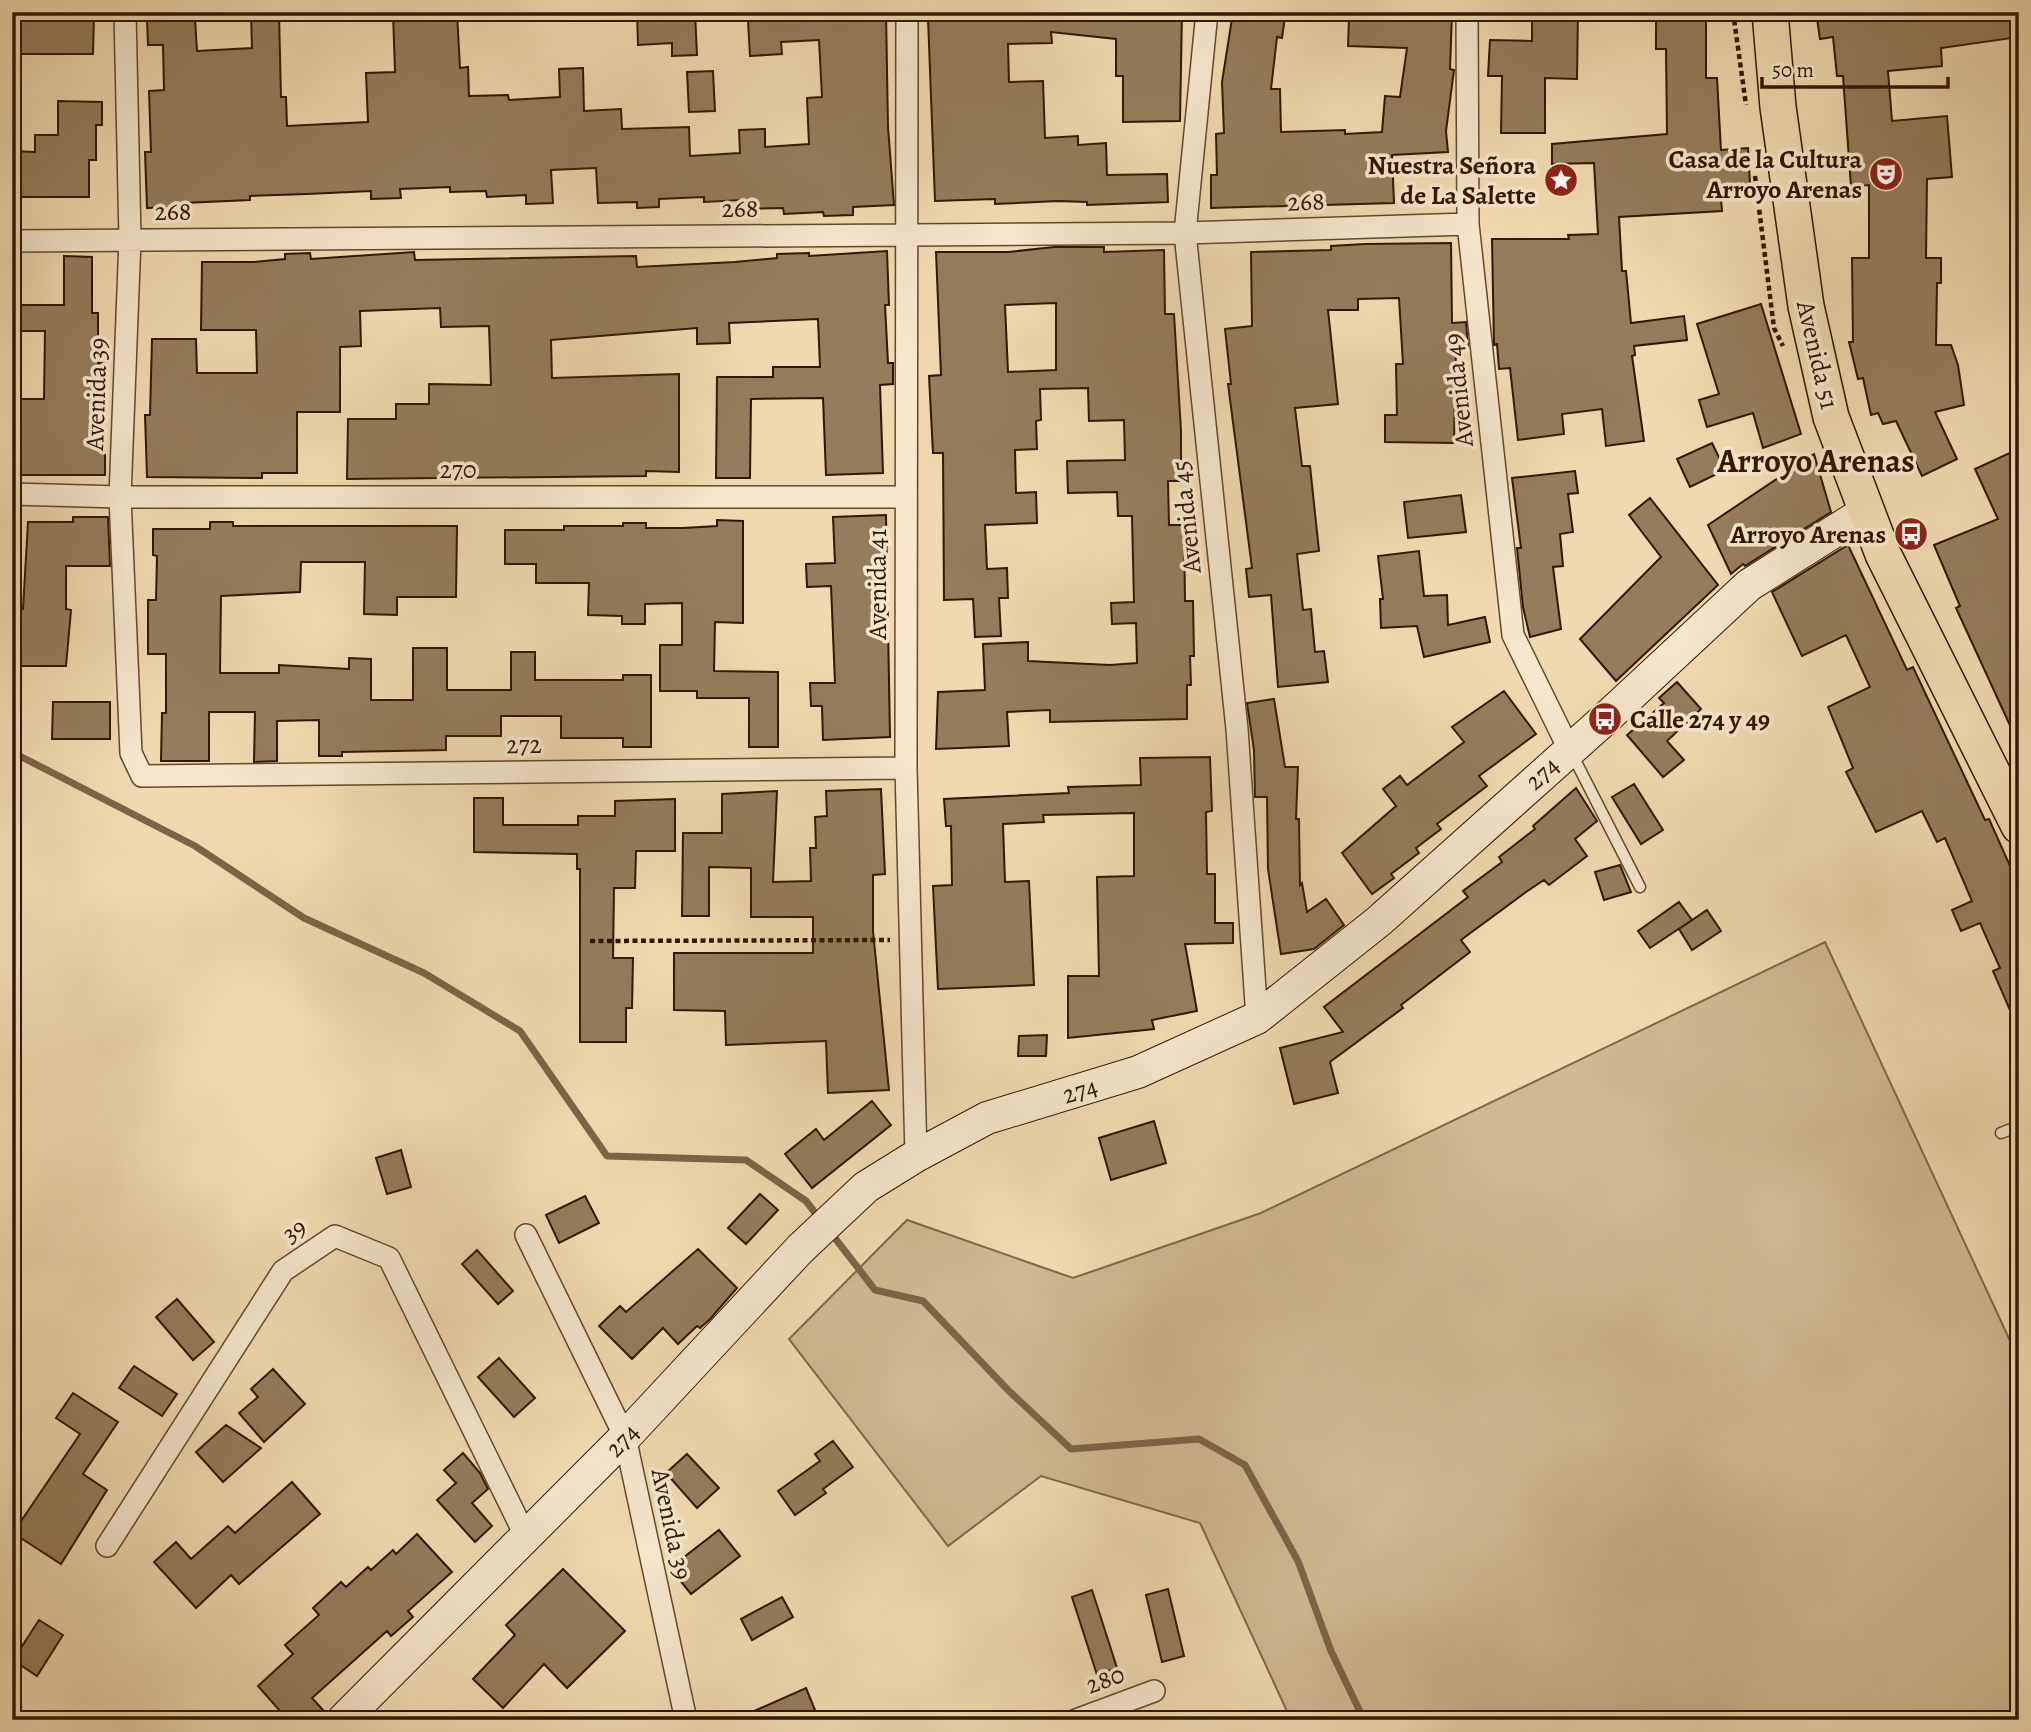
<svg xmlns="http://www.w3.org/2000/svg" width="2031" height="1732" viewBox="0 0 2031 1732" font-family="Alegreya,serif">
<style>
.green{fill:#d0b892;stroke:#816849;stroke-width:2}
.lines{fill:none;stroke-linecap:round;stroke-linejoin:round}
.stream{stroke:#7d6446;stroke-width:7}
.building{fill:#957c5c;stroke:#321700;stroke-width:2;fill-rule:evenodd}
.lane-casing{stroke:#62482c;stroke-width:13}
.street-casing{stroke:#62482c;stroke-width:24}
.secondary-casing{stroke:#321700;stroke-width:34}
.primary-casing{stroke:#321700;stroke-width:38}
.path{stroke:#321700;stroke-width:4.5;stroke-dasharray:5 3.5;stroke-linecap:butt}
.lane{stroke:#f5e6cc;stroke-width:10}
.street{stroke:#f5e6cc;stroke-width:21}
.secondary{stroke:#f5e6cc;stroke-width:32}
.primary{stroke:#f0d9b0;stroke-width:35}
.labels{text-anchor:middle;stroke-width:7;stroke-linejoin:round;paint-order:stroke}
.poi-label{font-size:26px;font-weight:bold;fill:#321700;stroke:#f5e6cc;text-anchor:end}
.street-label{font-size:26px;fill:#321700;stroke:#f5e6cc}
.district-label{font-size:33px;font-weight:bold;fill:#321700;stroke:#f5e6cc}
</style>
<rect width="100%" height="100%" fill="#f0d9b0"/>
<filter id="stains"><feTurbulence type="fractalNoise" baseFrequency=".00286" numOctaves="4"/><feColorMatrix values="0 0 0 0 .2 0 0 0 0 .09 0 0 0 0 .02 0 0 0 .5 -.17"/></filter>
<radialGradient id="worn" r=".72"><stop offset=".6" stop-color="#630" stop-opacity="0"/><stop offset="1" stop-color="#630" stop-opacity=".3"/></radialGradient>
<!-- green -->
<path class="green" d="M 1825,942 L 2019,1360 L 2019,1720 L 1285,1720 L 1286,1709 L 1200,1523 L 1041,1476 L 948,1546 L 789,1339 L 907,1220 L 1073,1278 L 1261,1213 Z"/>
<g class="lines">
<!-- stream -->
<path class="stream" d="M 12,752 L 195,846 L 304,918 L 424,973 L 520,1031 L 607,1156 L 746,1160 L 806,1201 L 819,1218
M 831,1233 L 875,1290 L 923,1301 L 1008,1390 L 1071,1449 L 1199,1439 L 1245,1465 L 1298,1561 L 1331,1651 L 1364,1720"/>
</g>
<!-- building -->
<path class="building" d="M 12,12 L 90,12 L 90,16 L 94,16 L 93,54 L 12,54 Z
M 393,12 L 457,12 L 460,68 L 468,67 L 469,96 L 508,95 L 509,100 L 560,97 L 559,69 L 583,68 L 584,111 L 621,109 L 622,129 L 689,127 L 690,156 L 740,153 L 739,130 L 765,129 L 765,147 L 809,144 L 807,98 L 822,97 L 819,40 L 781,42 L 782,54 L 750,56 L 748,21 L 782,19 L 782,14 L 886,12 L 888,127 L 894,205 L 853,207 L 853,215 L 824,216 L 823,212 L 784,214 L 783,208 L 742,209 L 742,200 L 704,202 L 704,197 L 659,199 L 659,207 L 637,208 L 637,202 L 598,203 L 596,168 L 551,170 L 553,203 L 526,204 L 526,195 L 487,197 L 486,191 L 450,192 L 450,187 L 400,189 L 401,198 L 371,199 L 371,191 L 307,194 L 250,196 L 250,200 L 183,203 L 183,207 L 147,208 L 145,152 L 151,152 L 149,91 L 164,90 L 163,45 L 148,45 L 147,20 L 195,18 L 197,51 L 252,48 L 251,15 L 279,14 L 281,97 L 286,97 L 287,126 L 368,122 L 366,73 L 395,72 Z
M 637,12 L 695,12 L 697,55 L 672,56 L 672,43 L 638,45 Z
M 1067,12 L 1182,12 L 1180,121 L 1123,122 L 1123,76 L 1116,76 L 1116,39 L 1051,32 L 1052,43 L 1008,44 L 1009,82 L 1043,81 L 1045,138 L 1078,136 L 1078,145 L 1106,143 L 1107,175 L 1167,174 L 1168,202 L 1087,205 L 1087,202 L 1058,201 L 995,204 L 995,199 L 935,201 L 928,18 Z
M 1233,12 L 1285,17 L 1282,38 L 1277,37 L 1271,89 L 1280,89 L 1281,132 L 1345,130 L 1345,134 L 1382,132 L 1385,96 L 1400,97 L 1407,48 L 1348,46 L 1349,18 L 1353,19 L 1353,12 L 1452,12 L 1450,69 L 1454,70 L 1446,131 L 1448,152 L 1392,155 L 1394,203 L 1211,208 L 1211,175 L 1217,175 L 1216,134 L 1224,133 L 1222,82 Z
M 1532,12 L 1578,12 L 1577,79 L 1545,78 L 1545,133 L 1501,133 L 1502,76 L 1488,76 L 1490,40 L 1532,41 Z
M 1816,12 L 2019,12 L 2019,37 L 1941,48 L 1942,66 L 1888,71 L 1892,121 L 1947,116 L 1952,177 L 1927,179 L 1926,258 L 1941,258 L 1941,283 L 1937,283 L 1936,345 L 1951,345 L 1958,365 L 1964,405 L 1935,412 L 1957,459 L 1922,476 L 1896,421 L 1883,424 L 1878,413 L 1871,415 L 1863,378 L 1858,379 L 1849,342 L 1853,342 L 1852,258 L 1869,258 L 1869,185 L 1851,187 L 1843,76 L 1837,76 L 1833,37 L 1820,39 Z
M 1706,19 L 1706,78 L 1717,78 L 1721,150 L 1748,148 L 1750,184 L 1720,186 L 1722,211 L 1619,217 L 1622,271 L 1626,271 L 1631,323 L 1684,316 L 1687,340 L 1634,346 L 1635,355 L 1632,356 L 1644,441 L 1606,446 L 1602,409 L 1562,414 L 1564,434 L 1518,440 L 1510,368 L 1499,369 L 1497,344 L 1494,345 L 1492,239 L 1569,239 L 1568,235 L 1598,234 L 1594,163 L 1552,164 L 1552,144 L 1667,134 L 1666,49 L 1656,49 L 1656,20 Z
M 713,71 L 715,111 L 689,112 L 687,72 Z
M 58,101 L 102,102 L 102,125 L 96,125 L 96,160 L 89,160 L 89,197 L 12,197 L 12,151 L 35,152 L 35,135 L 58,135 Z
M 1451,243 L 1452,323 L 1466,322 L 1468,346 L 1456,346 L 1454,443 L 1385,442 L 1385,415 L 1397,415 L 1396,364 L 1403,364 L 1399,298 L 1358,299 L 1358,310 L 1328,310 L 1338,404 L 1295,408 L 1302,466 L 1310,466 L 1319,551 L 1297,554 L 1303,610 L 1311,609 L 1315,652 L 1324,651 L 1328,682 L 1278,687 L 1271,595 L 1249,597 L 1246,569 L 1252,568 L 1228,384 L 1231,384 L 1225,329 L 1252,326 L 1251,252 L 1331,250 L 1331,246 L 1365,244 Z
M 1054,247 L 1104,247 L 1104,252 L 1164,250 L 1165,314 L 1174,314 L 1181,431 L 1181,481 L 1168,481 L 1169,525 L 1184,525 L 1185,601 L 1193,601 L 1194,656 L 1190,656 L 1191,685 L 1187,685 L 1187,719 L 1050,722 L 1050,710 L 1007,712 L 1009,746 L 936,749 L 938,692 L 985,690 L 983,644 L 1028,642 L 1028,661 L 1110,665 L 1137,663 L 1136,623 L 1112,624 L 1111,603 L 1134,602 L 1132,516 L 1118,516 L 1117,492 L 1068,493 L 1067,461 L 1125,460 L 1124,420 L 1089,421 L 1088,388 L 1040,389 L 1041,420 L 1036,421 L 1037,449 L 1015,450 L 1016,493 L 1036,492 L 1037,523 L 985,525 L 987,569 L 1007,568 L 1008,598 L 999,598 L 1001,636 L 975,637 L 973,599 L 944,600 L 943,453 L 933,453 L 929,376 L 941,375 L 936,252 L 1008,252 ZM 1056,303 L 1056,370 L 1008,372 L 1005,305 Z
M 887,251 L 889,305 L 885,305 L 888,363 L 893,363 L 893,384 L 880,385 L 883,473 L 826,475 L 823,398 L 751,399 L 750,478 L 716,478 L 717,377 L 773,377 L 773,367 L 820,367 L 818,319 L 729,323 L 730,343 L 697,344 L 697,328 L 551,340 L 552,378 L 679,374 L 679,472 L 646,471 L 646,476 L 347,479 L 348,419 L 396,419 L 396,404 L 429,404 L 429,384 L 491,385 L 489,326 L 441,327 L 440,308 L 360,311 L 361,346 L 340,347 L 340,412 L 297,412 L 297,473 L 262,473 L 262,478 L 147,477 L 145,415 L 150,415 L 152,339 L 196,339 L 197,373 L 257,373 L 256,330 L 201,330 L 202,262 L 253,262 L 285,259 L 285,254 L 310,253 L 311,259 L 414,252 L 415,260 L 636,256 L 637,267 L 735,262 L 777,258 L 777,254 L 809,253 L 809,256 Z
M 64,256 L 92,257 L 92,313 L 98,313 L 98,363 L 106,363 L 106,391 L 96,391 L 96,437 L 105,437 L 105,475 L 16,475 L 16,427 L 12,427 L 12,399 L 44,399 L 45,331 L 12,331 L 12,305 L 64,305 Z
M 1761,304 L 1801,434 L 1763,448 L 1753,413 L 1707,427 L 1699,400 L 1719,394 L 1697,324 Z
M 1712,443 L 1725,470 L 1690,487 L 1677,459 Z
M 2014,451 L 2019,461 L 2019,745 L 1956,608 L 1960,606 L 1934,545 L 1998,519 L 1975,469 Z
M 1814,454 L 1831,512 L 1745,566 L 1743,564 L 1731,574 L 1708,525 Z
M 1575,471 L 1578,493 L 1568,494 L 1573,532 L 1560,534 L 1563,566 L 1553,567 L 1561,629 L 1530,637 L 1523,607 L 1517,548 L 1521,548 L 1512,478 Z
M 1461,495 L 1466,532 L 1408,538 L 1404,502 Z
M 1650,498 L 1718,585 L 1616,681 L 1580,639 L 1661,557 L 1629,515 Z
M 886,515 L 890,737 L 823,740 L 822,706 L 811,706 L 810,683 L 835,683 L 831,586 L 807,587 L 806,564 L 835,563 L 833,517 Z
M 73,517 L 108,517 L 110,566 L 66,566 L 66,609 L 71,610 L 66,666 L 16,666 L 17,632 L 12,632 L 12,609 L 23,609 L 28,522 L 73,522 Z
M 717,520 L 743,521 L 743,623 L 715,622 L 714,671 L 778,672 L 778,747 L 749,747 L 749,698 L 697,698 L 697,691 L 660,691 L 660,645 L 682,645 L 682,603 L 645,604 L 645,624 L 622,624 L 622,616 L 588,615 L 589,583 L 536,583 L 536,564 L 505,564 L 505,530 L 564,530 L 564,526 L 623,526 L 623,523 L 646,523 L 646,528 L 683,528 L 717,526 Z
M 210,522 L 233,522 L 233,526 L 457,526 L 456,597 L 397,597 L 397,615 L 364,614 L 365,562 L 301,562 L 300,592 L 221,596 L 220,673 L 279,673 L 279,665 L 349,669 L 349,658 L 371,659 L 371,700 L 413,700 L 413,648 L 447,648 L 447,690 L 511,690 L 511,652 L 535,652 L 535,680 L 623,680 L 623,675 L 651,675 L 651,747 L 623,747 L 623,738 L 561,738 L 561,716 L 501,716 L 501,736 L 446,736 L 446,750 L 342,752 L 342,756 L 319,756 L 319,720 L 277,721 L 277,761 L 254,762 L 255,712 L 209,712 L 209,761 L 161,761 L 162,713 L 166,713 L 166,654 L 148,654 L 148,600 L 156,600 L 157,556 L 153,555 L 153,529 L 210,529 Z
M 1848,545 L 1907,670 L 1913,667 L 1985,820 L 1989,819 L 2019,886 L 2019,1031 L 1993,971 L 2000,968 L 1980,923 L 1961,931 L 1952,910 L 1972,901 L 1945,838 L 1937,842 L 1922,811 L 1876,832 L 1846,772 L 1853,768 L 1828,707 L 1870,687 L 1846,635 L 1802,656 L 1772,592 Z
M 1419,551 L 1424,596 L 1447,595 L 1448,625 L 1485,617 L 1490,642 L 1424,657 L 1417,626 L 1381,628 L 1380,599 L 1383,599 L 1378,556 Z
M 1677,682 L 1701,709 L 1667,741 L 1684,760 L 1663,777 L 1627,735 L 1664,703 L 1659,698 Z
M 1504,691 L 1536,734 L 1479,776 L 1487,786 L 1437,824 L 1441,829 L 1416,848 L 1419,853 L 1391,874 L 1394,878 L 1372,894 L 1342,853 L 1396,806 L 1383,789 L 1400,776 L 1407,785 L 1464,742 L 1452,727 Z
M 1274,699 L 1285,767 L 1298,767 L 1296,819 L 1299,819 L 1300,885 L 1302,883 L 1307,912 L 1326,899 L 1344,925 L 1314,949 L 1281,954 L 1268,869 L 1267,797 L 1255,797 L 1254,750 L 1247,703 Z
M 53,702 L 110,702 L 110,739 L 52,739 Z
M 1210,757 L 1212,811 L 1206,812 L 1207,874 L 1215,874 L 1215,923 L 1233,923 L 1233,943 L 1185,944 L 1197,1011 L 1152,1020 L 1154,1029 L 1068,1038 L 1068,976 L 1099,976 L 1097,877 L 1134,876 L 1134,813 L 1043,815 L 1044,822 L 1003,824 L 1005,882 L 1029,881 L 1034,985 L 938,989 L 933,886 L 952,885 L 951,826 L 946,826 L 944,799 L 1069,793 L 1068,787 L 1141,785 L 1140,758 Z
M 1634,784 L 1663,830 L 1641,844 L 1612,797 Z
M 1576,788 L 1597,821 L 1575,839 L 1587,856 L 1549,885 L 1544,880 L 1526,892 L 1461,940 L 1470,952 L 1401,1005 L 1403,1008 L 1330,1062 L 1338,1093 L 1294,1104 L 1280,1048 L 1343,1032 L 1324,1007 L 1468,897 L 1463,891 L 1502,862 L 1499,857 L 1535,829 L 1533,826 Z
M 881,789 L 885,874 L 873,875 L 873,931 L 889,1090 L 828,1093 L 826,1041 L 726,1045 L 725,1011 L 674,1010 L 674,953 L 813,953 L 813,917 L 751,917 L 751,868 L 709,867 L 709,916 L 682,916 L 683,833 L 722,833 L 722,794 L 777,791 L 773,882 L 811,881 L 810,848 L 816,848 L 815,817 L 827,816 L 826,791 Z
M 474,798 L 503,798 L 503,825 L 578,825 L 578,816 L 615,816 L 615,801 L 675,799 L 675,851 L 636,851 L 635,888 L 614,888 L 613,958 L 633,958 L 632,1008 L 626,1008 L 626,1042 L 580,1042 L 580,869 L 577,869 L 577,854 L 474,852 Z
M 1620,865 L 1631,892 L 1604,900 L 1595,872 Z
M 1679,902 L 1692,920 L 1650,948 L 1638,931 Z
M 1707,910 L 1721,931 L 1692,950 L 1679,929 Z
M 1047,1035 L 1046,1056 L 1018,1056 L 1019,1036 Z
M 872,1101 L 891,1125 L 812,1188 L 785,1154 L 816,1129 L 824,1140 Z
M 1154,1121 L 1166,1163 L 1111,1180 L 1099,1138 Z
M 401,1150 L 411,1187 L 387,1194 L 376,1158 Z
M 760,1194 L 778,1210 L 746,1244 L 728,1228 Z
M 585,1196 L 599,1223 L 559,1243 L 546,1215 Z
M 698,1249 L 737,1288 L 710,1319 L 700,1328 L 697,1326 L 678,1344 L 663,1328 L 632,1359 L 599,1326 L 620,1306 L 626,1312 Z
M 477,1250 L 513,1291 L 498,1304 L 462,1264 Z
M 177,1299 L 214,1342 L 193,1360 L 156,1317 Z
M 499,1358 L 535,1398 L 514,1417 L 478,1377 Z
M 134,1366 L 177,1394 L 162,1416 L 119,1388 Z
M 273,1369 L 305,1404 L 264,1442 L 239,1413 L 258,1397 L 251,1389 Z
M 73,1393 L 118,1422 L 83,1474 L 107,1490 L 61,1564 L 13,1533 L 80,1434 L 56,1418 Z
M 226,1425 L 261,1448 L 223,1482 L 196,1452 Z
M 833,1441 L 853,1467 L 823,1489 L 826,1493 L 795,1515 L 778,1491 L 820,1461 L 815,1454 Z
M 463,1453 L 480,1473 L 488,1489 L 472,1503 L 492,1526 L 475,1542 L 437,1500 L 456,1483 L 444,1470 Z
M 687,1454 L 719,1488 L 697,1508 L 666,1473 Z
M 292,1482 L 320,1514 L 239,1584 L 231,1575 L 196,1608 L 154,1562 L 176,1542 L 191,1559 L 228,1526 L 235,1533 Z
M 719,1530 L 740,1556 L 691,1594 L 670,1568 Z
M 417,1534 L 452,1572 L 408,1611 L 413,1617 L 391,1636 L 387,1631 L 312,1698 L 323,1710 L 312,1720 L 288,1720 L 258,1686 L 293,1654 L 285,1645 L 319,1615 L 313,1608 L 341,1582 L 346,1587 L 368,1567 L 371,1570 L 393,1550 L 396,1554 Z
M 563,1569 L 625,1631 L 567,1688 L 544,1664 L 503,1708 L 473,1679 L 515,1635 L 506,1625 Z
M 1168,1589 L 1184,1656 L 1162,1662 L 1146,1595 Z
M 1092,1590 L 1117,1668 L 1097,1675 L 1072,1597 Z
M 782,1597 L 793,1617 L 752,1640 L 741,1619 Z
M 39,1620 L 63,1635 L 37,1676 L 13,1660 Z
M 806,1688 L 817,1715 L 805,1720 L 734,1720 Z"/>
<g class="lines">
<!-- lane casing -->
<g class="lane-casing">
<path id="lane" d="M 1571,752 L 1640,887
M 2001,1133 L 2019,1126"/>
</g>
<!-- street casing -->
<g class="street-casing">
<path id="street" d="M 125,12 L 130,239 L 120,497 L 131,753 L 142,776 L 906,768
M 907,12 L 906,768 L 916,1156
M 1207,12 L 1185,233 L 1237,729 L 1257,1018
M 1467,12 L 1468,224 L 1513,635 L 1569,749
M 12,241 L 1185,233 L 1468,224
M 12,494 L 120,497 L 904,497
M 526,1235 L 625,1437 L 686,1720
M 107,1546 L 283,1271 L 335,1236 L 389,1258 L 526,1537
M 1076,1720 L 1154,1691"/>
</g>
<!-- secondary casing -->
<g class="secondary-casing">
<path id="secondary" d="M 343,1720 L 625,1437 L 800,1249 L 866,1187 L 916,1156 L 987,1118 L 1138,1072 L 1257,1018 L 1379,921 L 1605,719 L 1749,585 L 1865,512"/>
</g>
<!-- primary casing -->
<g class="primary-casing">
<path id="primary" d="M 1770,12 L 1778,107 L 1806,306 L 1831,417 L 1883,554 L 2019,826"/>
</g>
<!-- path -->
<path class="path" d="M 1733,12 L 1746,105
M 1755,176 L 1774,328 L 1783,346
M 590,941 L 890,940"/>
<!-- lane -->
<use href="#lane" class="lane"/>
<!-- street -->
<use href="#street" class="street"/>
<!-- secondary -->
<use href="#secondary" class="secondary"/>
<!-- primary -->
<use href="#primary" class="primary"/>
</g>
<!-- icons -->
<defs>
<g id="theatre-disc" transform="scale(1.75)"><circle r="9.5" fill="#8f2418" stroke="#f5e6cc"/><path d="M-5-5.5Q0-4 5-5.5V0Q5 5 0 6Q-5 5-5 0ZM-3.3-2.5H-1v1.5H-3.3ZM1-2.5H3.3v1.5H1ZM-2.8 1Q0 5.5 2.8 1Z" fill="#fff"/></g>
<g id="sight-disc" transform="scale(1.75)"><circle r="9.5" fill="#8f2418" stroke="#f5e6cc"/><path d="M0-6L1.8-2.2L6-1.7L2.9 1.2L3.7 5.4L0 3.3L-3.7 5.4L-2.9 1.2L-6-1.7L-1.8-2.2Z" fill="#fff"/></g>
<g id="bus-disc" transform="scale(1.75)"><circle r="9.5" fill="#8f2418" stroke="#f5e6cc"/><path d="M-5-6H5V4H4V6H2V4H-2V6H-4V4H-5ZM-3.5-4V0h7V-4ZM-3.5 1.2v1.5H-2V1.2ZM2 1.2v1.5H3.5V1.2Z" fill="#fff"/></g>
</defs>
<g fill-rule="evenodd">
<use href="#theatre-disc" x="1886" y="174"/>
<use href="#sight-disc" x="1561" y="180"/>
<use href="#bus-disc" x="1911" y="534"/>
<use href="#bus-disc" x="1605" y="719"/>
</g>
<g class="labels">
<!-- poi labels -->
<g class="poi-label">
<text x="1862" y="168">Casa de la Cultura<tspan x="1862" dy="30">Arroyo Arenas</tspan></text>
<text x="1536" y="174">Nuestra Señora<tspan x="1536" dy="30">de La Salette</tspan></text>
<text x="1886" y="543">Arroyo Arenas</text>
<text x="1630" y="728" text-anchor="start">Calle 274 y 49</text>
</g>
<!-- street labels -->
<g class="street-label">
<text transform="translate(1306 201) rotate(-2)" y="9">268</text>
<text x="740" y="217">268</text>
<text x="173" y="220">268</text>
<text transform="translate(1818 355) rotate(77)" y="9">Avenida 51</text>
<text transform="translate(1458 390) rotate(-96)" y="9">Avenida 49</text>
<text transform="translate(96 394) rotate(-88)" y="9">Avenida 39</text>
<text x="458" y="478">270</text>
<text transform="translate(1186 517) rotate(-96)" y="9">Avenida 45</text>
<text transform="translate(877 584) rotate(-90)" y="9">Avenida 41</text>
<text transform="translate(524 744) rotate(-1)" y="9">272</text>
<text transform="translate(1542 773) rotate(-42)" y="9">274</text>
<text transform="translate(1080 1090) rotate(-17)" y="9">274</text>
<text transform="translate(294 1230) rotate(-34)" y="9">39</text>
<text transform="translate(622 1440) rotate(-46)" y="9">274</text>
<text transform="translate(672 1524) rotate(78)" y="9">Avenida 39</text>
<text transform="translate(1105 1679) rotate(-20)" y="9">280</text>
</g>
<!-- district labels -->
<g class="district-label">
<text x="1816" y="472">Arroyo Arenas</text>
</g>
</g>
<!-- margin -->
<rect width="2031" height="1732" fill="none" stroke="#f0d9b0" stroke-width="42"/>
<rect x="14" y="14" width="2003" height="1704" fill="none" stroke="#321700" stroke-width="3.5"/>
<rect x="21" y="21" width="1989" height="1690" fill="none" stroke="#321700" stroke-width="2"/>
<!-- scale -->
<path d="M1762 77v10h186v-10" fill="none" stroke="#321700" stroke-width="3.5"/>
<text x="1772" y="77" font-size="21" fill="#321700" stroke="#f5e6cc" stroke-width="5" paint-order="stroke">50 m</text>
<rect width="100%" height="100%" filter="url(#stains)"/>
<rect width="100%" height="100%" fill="url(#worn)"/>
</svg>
